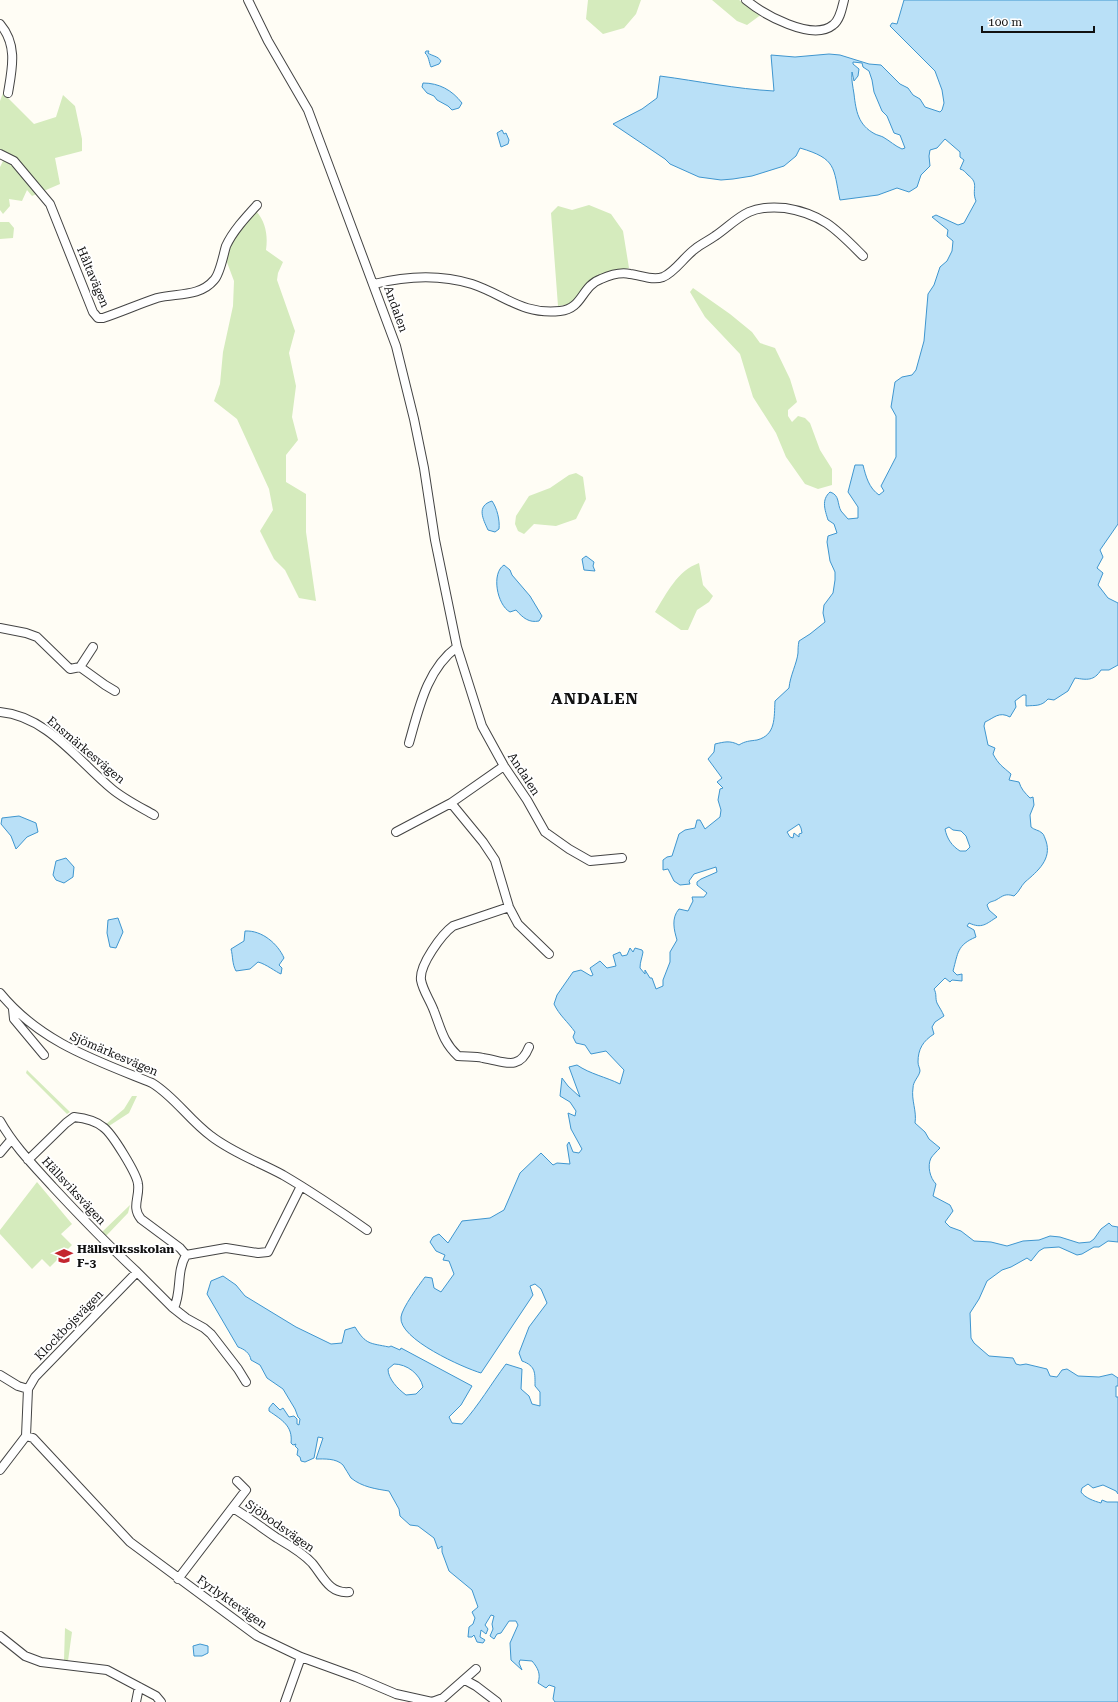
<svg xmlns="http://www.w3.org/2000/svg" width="1118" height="1702" viewBox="0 0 1118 1702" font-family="'Roboto Serif',serif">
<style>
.green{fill:#d5ebbd}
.water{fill:#b9e0f7;stroke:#3f96cf;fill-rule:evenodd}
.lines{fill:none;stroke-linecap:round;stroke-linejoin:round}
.minor-casing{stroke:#444;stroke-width:10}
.minor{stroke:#fff;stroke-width:8}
.labels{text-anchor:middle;stroke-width:4;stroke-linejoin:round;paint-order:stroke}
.street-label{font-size:12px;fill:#111;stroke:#fff}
.poi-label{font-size:12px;font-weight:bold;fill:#111;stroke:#fff;text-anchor:start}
.district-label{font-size:16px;font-weight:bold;letter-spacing:1px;fill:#111;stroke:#fff}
</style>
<rect width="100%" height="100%" fill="#fffdf5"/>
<!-- green -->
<path class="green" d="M 588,0 L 641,0 L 636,14 L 624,28 L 603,34 L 586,19 Z
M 712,0 L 739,0 L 762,14 L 747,25 L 737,21 Z
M 3,93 L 34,124 L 56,117 L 63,95 L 75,106 L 82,139 L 82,151 L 55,158 L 60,184 L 32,196 L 27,190 L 22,201 L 9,199 L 10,206 L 3,214 L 0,210 L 0,167 L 3,161 L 0,159 L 0,101 Z
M 589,205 L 611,214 L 623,231 L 629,268 L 602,275 L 571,304 L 558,306 L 551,213 L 558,206 L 572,210 Z
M 256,211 C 266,222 268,236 266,250 L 283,262 L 278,273 L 277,280 L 295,331 L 289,353 L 296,386 L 292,417 L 298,440 L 286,455 L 286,482 L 306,494 L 306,532 L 316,601 L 299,598 L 285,570 L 274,559 L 260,531 L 273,510 L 269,489 L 237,419 L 214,401 L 220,384 L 223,352 L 233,306 L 234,281 L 225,257 L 236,221 Z
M 0,222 L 9,222 L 14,228 L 13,238 L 0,239 Z
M 693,288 L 730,314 L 752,332 L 760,343 L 775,348 L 790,379 L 797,402 L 788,410 L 788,416 L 792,422 L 798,416 L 805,418 L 810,423 L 820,450 L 832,469 L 832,485 L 818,489 L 805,484 L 786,457 L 776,433 L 753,397 L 740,354 L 705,317 L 690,292 Z
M 576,473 L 583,477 L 586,499 L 576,519 L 556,526 L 534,524 L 524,534 L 518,531 L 515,524 L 516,516 L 529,496 L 550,488 L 569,475 Z
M 699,563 L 703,585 L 713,596 L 709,602 L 697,610 L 688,630 L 681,630 L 655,612 C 667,593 677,571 699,563 Z
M 27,1070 L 31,1074 L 70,1112 L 67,1114 L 26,1073 Z
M 132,1096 L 137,1096 L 129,1113 L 109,1126 L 106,1124 L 124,1109 Z
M 37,1182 L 72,1224 L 61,1234 L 72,1245 L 50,1267 L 42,1259 L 32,1269 L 0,1234 L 0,1230 Z
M 130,1205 L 128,1213 L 106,1236 L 102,1232 Z
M 65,1628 L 72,1632 L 68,1661 L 64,1660 Z"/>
<!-- water -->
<path class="water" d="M 904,0 L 1118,0 L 1118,524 L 1100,550 L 1103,557 L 1097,568 L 1103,573 L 1098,585 L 1108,598 L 1118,603 L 1118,665 L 1109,670 L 1101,670 C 1094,681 1087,680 1075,678 L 1068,691 L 1054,700 L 1048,699 C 1041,707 1035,705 1026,706 L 1026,695 L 1023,695 L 1015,701 L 1016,707 L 1010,717 C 999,711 994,718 985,722 L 984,726 L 988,745 L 995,748 L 993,754 C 999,765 1002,766 1011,774 L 1009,780 L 1019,782 C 1021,789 1025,793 1030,798 L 1033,797 L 1034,805 L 1030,815 L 1031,827 C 1034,830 1039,830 1042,833 C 1044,834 1045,839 1046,841 C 1052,859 1038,871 1025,882 C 1021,886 1019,892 1014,896 C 1005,893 1003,896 996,900 C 992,902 990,901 987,905 L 989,910 L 997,917 C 986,924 982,929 969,923 L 967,926 L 974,930 L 976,937 C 957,945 958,953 953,971 L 957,975 L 962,974 L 962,981 L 952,980 L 950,982 L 945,978 L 934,989 C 937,994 935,998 937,1003 C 939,1007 942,1011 944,1016 L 935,1022 L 932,1027 L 934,1034 C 923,1041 918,1049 918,1062 C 918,1066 920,1068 920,1071 C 919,1077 913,1081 913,1088 C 911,1100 917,1111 915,1123 L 925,1132 L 929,1139 L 940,1148 C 937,1151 933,1155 931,1158 C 927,1166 930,1178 936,1184 L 933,1196 L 950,1205 L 953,1211 L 945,1222 L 950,1227 L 961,1231 L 974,1241 L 991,1242 L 1007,1246 L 1023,1241 L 1039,1240 L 1050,1236 L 1060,1237 L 1079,1243 L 1090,1242 L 1094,1239 L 1101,1229 L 1109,1223 L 1112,1226 L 1118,1227 L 1118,1242 L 1108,1241 L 1099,1247 L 1094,1247 L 1082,1254 L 1077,1255 L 1059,1247 L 1044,1248 L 1039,1251 L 1031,1261 L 1027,1258 L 1011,1267 L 1002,1270 L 987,1281 L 979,1299 L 970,1313 L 971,1338 L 974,1343 L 989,1356 L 1013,1358 L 1016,1364 L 1020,1365 L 1026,1364 L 1047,1369 L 1050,1376 L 1057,1377 L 1062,1370 L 1067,1369 L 1078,1376 L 1099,1377 L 1112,1374 L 1118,1378 L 1118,1386 L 1116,1386 L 1116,1397 L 1118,1397 L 1118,1494 L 1116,1491 L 1103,1485 L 1093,1488 L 1088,1484 L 1082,1488 L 1081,1492 C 1085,1498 1094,1501 1101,1503 L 1102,1500 L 1107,1502 L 1118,1502 L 1118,1702 L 555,1702 L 553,1699 L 555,1687 L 549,1685 L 546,1688 L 538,1683 C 541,1674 538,1668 532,1661 L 520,1660 L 519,1663 L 522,1670 L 511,1660 L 510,1643 L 518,1625 L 516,1621 L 509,1621 L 501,1633 L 497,1634 L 494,1639 L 490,1636 L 493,1629 L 492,1624 L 494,1616 L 491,1615 L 485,1625 L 488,1629 L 486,1634 L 481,1630 L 480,1637 L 485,1640 L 483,1643 L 477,1642 L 474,1635 L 472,1637 L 468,1637 L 469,1627 L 473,1624 L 475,1618 L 472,1612 L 478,1607 L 472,1590 L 449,1571 L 442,1552 L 442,1546 L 438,1549 L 434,1538 L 418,1526 L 410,1525 L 400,1516 L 399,1509 L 389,1491 C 376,1489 362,1487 351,1478 C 348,1474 346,1469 343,1465 C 336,1458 324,1459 316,1459 L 323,1438 L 318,1437 L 314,1458 L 305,1462 L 301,1461 L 300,1457 L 297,1455 L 298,1449 L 295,1446 L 296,1444 L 293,1445 L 291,1443 C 293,1426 282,1420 269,1411 L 269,1408 L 273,1403 L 280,1410 L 283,1408 L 289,1417 L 294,1416 L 297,1419 L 297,1424 L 299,1425 L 300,1419 L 298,1417 L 295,1409 L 283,1389 L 267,1378 L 260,1365 L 251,1360 C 250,1353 244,1349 238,1347 L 207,1294 L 211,1281 L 223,1276 L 236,1285 L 245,1296 L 296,1327 L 331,1344 L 342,1343 L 345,1330 L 355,1327 C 366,1345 370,1343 389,1347 L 391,1346 L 400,1350 L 401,1348 L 472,1386 L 461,1405 L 449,1417 L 452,1423 L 462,1424 C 479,1405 491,1384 506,1364 L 522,1369 L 521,1389 L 529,1396 L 532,1404 L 540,1406 L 540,1392 L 535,1386 C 535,1373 536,1366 522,1361 L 519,1353 L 529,1327 L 547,1303 L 541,1289 L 535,1284 L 530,1286 L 533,1295 L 481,1373 C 464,1368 398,1339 401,1317 C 402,1308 419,1285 425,1277 L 432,1278 L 434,1288 L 441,1292 L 454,1274 L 449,1261 L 443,1260 L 445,1255 L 436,1251 L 430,1242 L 433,1237 L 439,1234 L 448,1243 L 462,1221 L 490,1218 L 504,1210 L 520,1173 L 541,1153 L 553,1165 L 557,1163 L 570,1164 L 567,1145 L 569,1142 L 573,1152 L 579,1153 L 582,1149 L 571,1129 L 568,1113 L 575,1116 L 576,1111 L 570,1102 L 560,1096 L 562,1078 L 568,1086 L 580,1097 L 569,1067 L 577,1065 C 590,1074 606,1077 620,1084 L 624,1070 L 606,1051 L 591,1054 L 585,1045 L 576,1043 L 573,1037 L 575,1032 C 568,1022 559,1015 554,1004 L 557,995 L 573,972 L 581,970 L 591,976 L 593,975 L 590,968 L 600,961 L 607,968 L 616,966 L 613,955 L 620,952 L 622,956 L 627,955 L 630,948 L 633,952 L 635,948 L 642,950 L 643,952 C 642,958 640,962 640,968 L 645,974 L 645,970 L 650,978 L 652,978 L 656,989 L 663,986 L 663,980 L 670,962 L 670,952 L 677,940 C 674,930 671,918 679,909 L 688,911 L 693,901 L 692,897 L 704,897 L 707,893 L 697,885 L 697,882 L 701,879 L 717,872 L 716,867 L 694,874 L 689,881 L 690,884 L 680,885 L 674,881 L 668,869 L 663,870 L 663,860 L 667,857 L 672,856 L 679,834 L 685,830 L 695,828 L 697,820 L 700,820 L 705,829 L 720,817 L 721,810 L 718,800 L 720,789 L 723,788 L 717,782 L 722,778 L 708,759 L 714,752 L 715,744 C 724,742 730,740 739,745 C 745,741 750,741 757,740 C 776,735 774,718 775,701 L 789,688 C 790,676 797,663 798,653 C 798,649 798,646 799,641 L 810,634 L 825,622 L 823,613 L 824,605 L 833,593 L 835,580 L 835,572 L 830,561 L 827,542 L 828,536 L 837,533 L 834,524 L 828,520 C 825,510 821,500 830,492 C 840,495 837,504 841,511 C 843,514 846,516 848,519 L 858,518 L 858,507 L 848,492 L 855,465 L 863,465 C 866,477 869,488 879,495 L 884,491 L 881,486 L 896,457 L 896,416 L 891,407 L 895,382 L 902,377 L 912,375 L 916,370 L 924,341 L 928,294 L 934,285 L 940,267 L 947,261 L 952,251 L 953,241 L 947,236 L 948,230 L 932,217 L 936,215 L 958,225 L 964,223 L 976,201 C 971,189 980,184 968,175 C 965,172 964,170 960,169 L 964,160 L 960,157 L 960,152 L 945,139 L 937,148 L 930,150 L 929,156 L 930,166 L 921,175 L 917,187 L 909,192 L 897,188 L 878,195 L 840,200 C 833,167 837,159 800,148 L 796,156 L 784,166 L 752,176 L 733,179 L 721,180 L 699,177 L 670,164 L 665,159 L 613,124 L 642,109 L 657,98 L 660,76 C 698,81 736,89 774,91 L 771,55 L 795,57 L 829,54 L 840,55 L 869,64 L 881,65 L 900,84 L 908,88 L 913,95 L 920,99 L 925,107 L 940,112 L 942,110 L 944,103 L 942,90 L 935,71 L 890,26 L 892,23 L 897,24 ZM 853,62 L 862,63 L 863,67 L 869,71 L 872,80 L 874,92 L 882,111 L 887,116 L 894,133 L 900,135 L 905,148 L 902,149 C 895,146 890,141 883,137 C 881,136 877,135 875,134 C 858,125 856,111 854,94 C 853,87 851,79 852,72 L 854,81 L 858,76 L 859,69 L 853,64 ZM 799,824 L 801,828 L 802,833 L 799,834 L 799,837 L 794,833 L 793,838 L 790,837 L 787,832 ZM 949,827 L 953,830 L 961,831 L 966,836 L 970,847 L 966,851 L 960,851 C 952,846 947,839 945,829 ZM 394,1364 C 407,1364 420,1374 423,1387 L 416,1394 L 406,1395 C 398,1389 388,1379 388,1369 Z
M 426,51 L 429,51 L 428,53 C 432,56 438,56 441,61 L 439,64 L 431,67 C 429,63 429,56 425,53 Z
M 423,83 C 439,83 452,90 462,103 L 459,108 L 452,110 L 448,106 L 437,100 L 434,96 L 427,93 L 422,87 Z
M 502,130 L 504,134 L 506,133 L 509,140 L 508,144 L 501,147 L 497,133 Z
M 492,501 C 497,508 500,520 499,529 L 495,532 L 488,530 C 483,519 476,506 492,501 Z
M 586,556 L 594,562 L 593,566 L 595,571 L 584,570 L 582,559 Z
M 504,565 L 510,570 L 512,575 L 530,596 L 542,616 L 539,621 C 529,623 523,618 516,610 L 510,612 C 497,605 491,573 504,565 Z
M 19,816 L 36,823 L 38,832 L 27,837 L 16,849 L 11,836 L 1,824 L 2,818 Z
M 66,858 L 74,867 L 73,877 L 64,883 L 56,880 L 53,875 L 56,861 Z
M 118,918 L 123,932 L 116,948 L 110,947 L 107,933 L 108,920 Z
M 245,931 C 262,930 278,944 284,958 L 279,965 L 282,968 L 281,974 C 276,972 266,964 258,962 L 250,969 L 236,971 C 232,964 233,956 231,949 L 244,941 Z
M 200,1644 L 208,1646 L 208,1653 L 202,1656 L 194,1656 L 193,1646 Z"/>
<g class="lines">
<!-- minor casing -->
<g class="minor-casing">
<path id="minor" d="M 248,0 L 268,41 L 308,110 L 396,346 L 414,419 L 424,468 L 435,540 L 457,647 L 482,726 L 504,766 L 527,800 L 545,832 L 569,849 L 590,861 L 622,858
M 746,0 C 763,14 812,42 833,25 C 840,20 842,8 844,0
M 0,24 C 18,45 12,69 8,93
M 0,154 L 14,161 L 50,204 L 93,312 L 98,318 L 103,318 C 121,312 139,304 157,298 C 176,293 200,297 214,280 C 220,274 223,256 226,246 C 233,231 246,217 257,205
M 374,284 C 406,276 440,274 472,284 C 505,295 522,315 560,311 C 583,309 581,286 601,279 C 610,275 621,272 630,274 C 641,275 652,281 663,277 C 675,272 684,257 695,249 C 701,244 708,241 715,236 C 727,228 736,218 749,212 C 760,207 774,207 785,208 C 823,214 837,230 863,256
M 0,628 L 26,633 L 37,637 L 70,669 L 80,667 L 105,685 L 115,691
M 80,667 L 93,647
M 0,712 C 47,716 78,761 112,789 C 124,799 140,807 154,815
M 409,743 C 419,708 427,669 457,647
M 504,766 L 451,803 L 483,842 L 495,860 L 509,907 L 518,924 L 549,954
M 396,832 L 451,803
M 509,907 L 453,926 C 442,934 419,965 421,980 C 423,991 430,1000 434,1011 C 441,1029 443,1042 458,1056 C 466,1057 475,1056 483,1058 C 504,1061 519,1072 529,1047
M 0,993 C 40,1042 95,1060 152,1083 C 175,1097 189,1120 211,1136 C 233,1153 259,1162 283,1175 C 312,1192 340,1211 367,1230
M 13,1009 L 14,1019 L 44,1055
M 0,1121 C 14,1146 34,1166 53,1187 C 80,1216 108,1245 137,1272 L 35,1377 L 28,1389 L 26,1436 L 0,1470
M 0,1153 L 11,1140
M 28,1160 L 66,1123 L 74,1117 C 83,1118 96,1121 103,1127 C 112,1133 137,1174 138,1184 C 140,1197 131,1207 141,1219 L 180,1248 L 186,1255
M 137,1272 L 172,1307 L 186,1318 L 204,1328 L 211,1334 L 238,1369 L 246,1382
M 174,1308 C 182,1291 176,1272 186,1255 L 226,1248 L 258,1253 L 268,1252 L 301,1186
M 0,1375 L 18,1386 L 28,1389
M 26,1436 L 33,1438 L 130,1542 L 257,1636 L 301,1657 L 356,1677 L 396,1694 L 432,1702 L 443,1698 L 476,1669
M 233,1508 C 248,1517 262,1528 277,1538 C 289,1545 302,1552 312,1563 C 323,1576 329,1594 349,1592
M 178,1579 L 246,1490 L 237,1481
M 0,1636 L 25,1656 L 41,1662 L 107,1670 L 156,1696 L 161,1702
M 465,1680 L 476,1686 L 497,1702
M 136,1702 L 139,1687
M 285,1702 L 301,1657"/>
</g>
<!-- minor -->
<use href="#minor" class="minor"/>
</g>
<!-- icons -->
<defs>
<g id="school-bare" transform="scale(1.38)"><path d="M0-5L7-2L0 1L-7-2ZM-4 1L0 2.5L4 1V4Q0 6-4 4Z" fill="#c4262e" stroke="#fff" stroke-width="2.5" paint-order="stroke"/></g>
</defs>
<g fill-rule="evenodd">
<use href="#school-bare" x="64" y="1256"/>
</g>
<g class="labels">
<!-- street labels -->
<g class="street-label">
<text transform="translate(93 277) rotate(67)" y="4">Håltavägen</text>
<text transform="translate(396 309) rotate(70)" y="4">Andalen</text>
<text transform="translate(86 750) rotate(40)" y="4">Ensmärkesvägen</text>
<text transform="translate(524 774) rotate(57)" y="4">Andalen</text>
<text transform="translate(114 1054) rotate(23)" y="4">Sjömärkesvägen</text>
<text transform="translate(74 1191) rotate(47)" y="4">Hällsviksvägen</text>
<text transform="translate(69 1325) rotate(-46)" y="4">Klockbojsvägen</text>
<text transform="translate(280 1526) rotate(35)" y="4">Sjöbodsvägen</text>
<text transform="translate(232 1602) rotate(35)" y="4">Fyrlyktevägen</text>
</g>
<!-- poi labels -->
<g class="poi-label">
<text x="77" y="1253">Hällsviksskolan<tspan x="77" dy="14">F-3</tspan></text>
</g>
<!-- district labels -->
<g class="district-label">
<text x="595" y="704">ANDALEN</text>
</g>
</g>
<!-- scale -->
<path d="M982 26v6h112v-6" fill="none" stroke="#111111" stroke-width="2"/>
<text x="988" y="26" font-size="12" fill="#111111" stroke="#ffffff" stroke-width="3" paint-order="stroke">100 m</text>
</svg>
